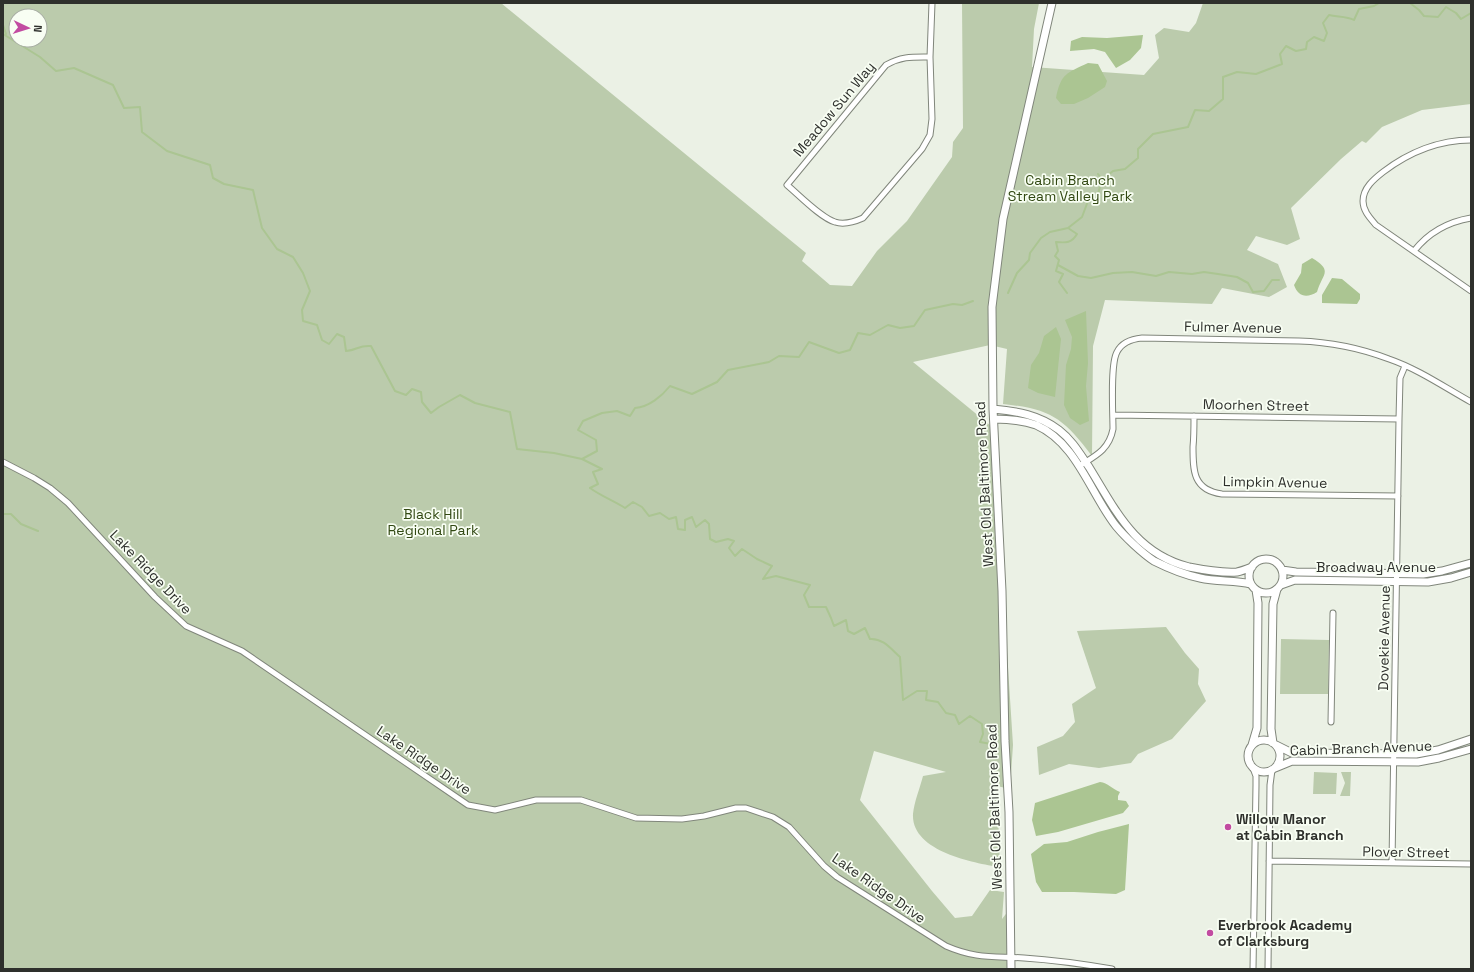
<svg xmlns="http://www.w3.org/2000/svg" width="1474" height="972" viewBox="0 0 1474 972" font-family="'Space Grotesk',sans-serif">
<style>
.green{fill:#bbcbac;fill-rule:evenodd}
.water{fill:#abc592}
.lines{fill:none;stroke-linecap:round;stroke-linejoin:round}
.stream{stroke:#abc592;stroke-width:2}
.street-casing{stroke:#80867b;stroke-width:7}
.secondary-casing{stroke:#80867b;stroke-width:9}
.street{stroke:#fff;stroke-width:5}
.secondary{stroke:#fff;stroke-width:7}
.poi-dot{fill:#c24ba1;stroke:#f8fef3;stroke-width:1.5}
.labels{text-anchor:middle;stroke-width:3.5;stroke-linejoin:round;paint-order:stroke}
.street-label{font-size:14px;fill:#2e302c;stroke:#f8fef3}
.park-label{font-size:14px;fill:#314812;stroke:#f8fef3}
.poi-label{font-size:14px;font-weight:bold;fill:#2e302c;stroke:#f8fef3;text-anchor:start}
</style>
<rect width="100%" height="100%" fill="#ebf1e5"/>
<!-- green -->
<path class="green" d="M 3,3 L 501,3 L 806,253 L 802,261 L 830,285 L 852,286 L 877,251 L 907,221 L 952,157 L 953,142 L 963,128 L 962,3 L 1039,3 L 1034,29 L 1032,67 L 1144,75 L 1159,58 L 1155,35 L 1164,28 L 1189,32 L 1196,23 L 1203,3 L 1471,3 L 1471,104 L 1422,110 L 1382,127 L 1366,143 L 1362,141 L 1341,159 L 1291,208 L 1300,239 L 1287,245 L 1256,236 L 1247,250 L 1278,264 L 1287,287 L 1269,297 L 1222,288 L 1212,304 L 1105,300 L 1093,346 L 1092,456 C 1063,418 1051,409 1003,404 L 1007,349 L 990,345 L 913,362 L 991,426 L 991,454 L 1001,559 L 1013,745 L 1010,789 L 997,786 L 1000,867 C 973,863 911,851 913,814 C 914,802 920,788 923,776 L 946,772 L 874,751 L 860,800 L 932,891 L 955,918 L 972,916 L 990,890 L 1004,892 L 1002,919 L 1009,910 L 1009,940 L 1007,969 L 3,969 ZM 16,16 L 40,16 L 40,40 L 16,40 Z
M 1166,627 L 1185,653 L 1199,669 L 1198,684 L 1206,701 L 1172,739 L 1138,754 L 1131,763 L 1099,768 L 1069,764 L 1039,775 L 1037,747 L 1063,736 L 1075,722 L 1072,704 L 1096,688 L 1077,631 Z
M 1281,639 L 1329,640 L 1328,694 L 1280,694 Z
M 1314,772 L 1337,773 L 1336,794 L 1313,794 Z
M 1341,772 L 1351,772 L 1350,796 L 1340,796 L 1345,783 Z"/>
<!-- water -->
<path class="water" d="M 1143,35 L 1141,48 L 1130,60 L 1116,68 L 1105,52 L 1094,49 L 1070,51 L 1071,41 L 1082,37 L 1107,38 Z
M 1088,63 L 1098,64 L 1107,81 L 1105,87 L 1088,98 L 1074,104 L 1061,104 L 1056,98 C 1061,73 1067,73 1088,63 Z
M 1312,258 C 1334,271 1322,274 1317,292 C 1306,299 1298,296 1294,285 L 1301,273 L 1302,264 Z
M 1332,278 L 1342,279 L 1360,294 L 1360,299 L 1357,304 L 1322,303 L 1322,295 Z
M 1086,311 L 1088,363 L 1086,386 L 1089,421 L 1080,425 L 1070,418 L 1064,405 L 1066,365 L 1071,349 L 1072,337 L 1065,320 Z
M 1056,327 L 1061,339 L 1055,397 L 1038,393 L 1028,388 L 1031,365 L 1039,353 L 1044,336 Z
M 1100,782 C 1108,783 1112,789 1120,792 L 1118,796 L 1118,800 L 1126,801 L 1129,806 L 1123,813 L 1058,832 L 1036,836 L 1032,820 L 1035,803 Z
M 1129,824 L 1125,890 L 1116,894 L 1074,892 L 1042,892 L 1036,882 L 1031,854 L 1044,844 L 1067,842 L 1098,832 Z"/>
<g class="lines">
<!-- stream -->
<path class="stream" d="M 1410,3 L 1419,10 L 1424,16 L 1438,17 L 1446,7 L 1456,13 L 1461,19 L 1471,13
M 3,25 L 6,34
M 3,34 L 40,57 L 56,71 L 74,68 L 113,85 L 124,108 L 140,107 L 142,132 L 167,151 L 210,165 L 213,178 L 224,184 L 253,190 L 262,228 L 277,249 L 293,257 L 303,273 L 310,291 L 302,310 L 303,321 L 317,325 L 322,340 L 329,344 L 337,334 L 344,337 L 346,351 C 358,350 358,345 371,346 L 395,391 L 406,395 L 412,389 L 421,392 L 422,402 L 431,413 L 439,407 L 460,395 L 475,403 L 510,412 L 517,449 L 554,453 L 582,459 L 602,469 L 593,472 L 598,484 L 590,488 C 601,496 614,501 625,508 L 633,502 L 642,507 L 649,516 L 660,513 L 669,519 L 676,517 L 678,529 L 685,530 L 685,520 L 692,517 L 696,527 L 705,520 L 709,524 L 710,539 L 716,542 L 728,539 L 734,541 L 729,548 L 735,556 L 742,549 L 757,559 L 772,566 L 763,579 L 776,576 L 810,585 L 804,595 L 809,607 L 826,607 L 831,618 L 834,626 L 846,620 L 848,631 L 854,634 L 865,628 L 870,639 C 883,638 891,649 900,657 L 903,700 L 917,691 L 927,691 L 926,700 L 938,702 L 946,713 L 955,715 L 959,724 L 970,716 L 982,724 L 983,734 L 980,742 L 991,744
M 1098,174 L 1102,179
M 1058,265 L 1078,276 L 1091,278 L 1113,273 L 1132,272 L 1156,276 L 1169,272 L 1192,274 L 1204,272 L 1218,274 L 1237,277 L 1248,283 L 1253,292 L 1264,291 L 1272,280 L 1279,280
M 1008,293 L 1017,273 L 1029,260 L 1030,253 L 1041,238 L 1050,232 L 1068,228 L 1082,217 L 1088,201 L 1097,197 L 1102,180 L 1113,171 L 1125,169 L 1138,158 L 1138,149 L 1153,134 L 1188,127 L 1195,110 L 1209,111 L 1223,99 L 1223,77 L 1237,72 L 1256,74 L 1282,64 L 1280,54 L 1286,46 L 1296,51 L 1306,49 L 1307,42 L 1314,37 L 1324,41 L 1327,33 L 1323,23 L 1329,15 C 1337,17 1347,16 1354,20 L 1359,9 L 1374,6 L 1379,3
M 1067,293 L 1059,282 L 1063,274 L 1056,271 L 1059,260 L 1055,256 L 1058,251 L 1056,242 C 1066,243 1072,243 1077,234 L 1068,228
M 582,459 L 597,451 L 596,440 L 578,430 L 583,421 L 602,413 L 617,411 L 630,416 L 635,408 C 649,407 662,396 670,386 L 692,394 L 717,382 L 728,370 L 769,362 L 779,356 L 799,357 L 809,342 L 839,353 L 850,350 L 858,333 L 870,335 L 888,325 L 900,328 L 914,326 L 925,310 L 953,304 L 962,305 L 973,301
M 3,514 L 11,514 L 21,524 L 38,531"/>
<!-- street casing -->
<g class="street-casing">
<path id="street" d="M 930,57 C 913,57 902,56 886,65 L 787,185 C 799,195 821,218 835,222 C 844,225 854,222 863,218 L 922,149 L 930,135 L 932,119 L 930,57 L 932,3
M 1471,140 C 1439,140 1408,153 1383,172 C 1374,179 1363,188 1363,201 C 1363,211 1370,218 1376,225 L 1471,291
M 1414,251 C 1429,232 1447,222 1471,218
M 1113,415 L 1399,419
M 1194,416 C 1194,426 1194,437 1193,447 C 1193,471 1193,490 1222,494 L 1398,496
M 3,462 L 34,478 L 50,488 L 68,503 L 155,597 L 186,626 L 242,651 L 468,805 L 495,810 L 536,800 L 581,800 L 636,818 L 682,819 L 704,816 L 736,808 L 746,808 L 773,817 L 789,827 L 824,866 L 837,877 L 946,946 C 976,959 993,956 1024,958 C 1054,960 1083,964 1112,969
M 1079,466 C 1095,456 1109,450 1113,429 C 1113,414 1110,364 1117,352 C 1122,342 1131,339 1142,338 L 1299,341 C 1331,342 1360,348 1389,359 C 1418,369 1444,387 1471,402
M 1331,722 L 1333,613
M 1269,861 L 1471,864
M 1392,863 L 1399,419 L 1400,378 L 1405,366
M 1253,969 L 1256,785 L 1256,776 L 1253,768
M 1268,969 L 1270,785 L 1272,770"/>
</g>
<!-- secondary casing -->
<g class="secondary-casing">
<path id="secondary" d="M 993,409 C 1017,411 1039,415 1059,430 C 1072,440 1080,454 1089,467 C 1116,511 1135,553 1189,567 C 1204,570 1222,573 1237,572 C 1242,571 1247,569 1252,567
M 994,419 C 1008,419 1022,420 1036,425 C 1077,443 1090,493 1116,526 C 1125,537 1142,553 1154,561 C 1168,568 1185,575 1200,578 C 1217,582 1234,580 1251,584
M1249 576a17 17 0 1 1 34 0a17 17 0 1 1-34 0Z
M 1282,570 L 1296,572 L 1423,574 L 1442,571 L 1471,563
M 1281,585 L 1295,580 L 1428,582 L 1451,578 L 1471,572
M1248 756a16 16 0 1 1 32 0a16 16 0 1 1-32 0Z
M 1273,743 L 1271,729 L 1273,604 L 1277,589
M 1252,745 L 1257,728 L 1258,603 L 1256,590
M 1276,745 L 1292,753 L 1416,754 L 1438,750 L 1471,739
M 1275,768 L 1292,761 L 1418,762 L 1439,758 L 1471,749
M 1011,969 L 1009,812 L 1005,741 L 1002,591 L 993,409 L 992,307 L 1003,219 L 1052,3"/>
</g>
<!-- street -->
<use href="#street" class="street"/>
<!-- secondary -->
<use href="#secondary" class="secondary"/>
</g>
<!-- markers -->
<g class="poi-dot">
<circle cx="1228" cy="827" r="4"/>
<circle cx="1210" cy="933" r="4"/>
</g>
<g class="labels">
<!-- street labels -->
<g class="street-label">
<text transform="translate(834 109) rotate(-50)" y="5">Meadow Sun Way</text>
<text transform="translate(1233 327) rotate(1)" y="5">Fulmer Avenue</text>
<text transform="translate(1256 405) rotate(1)" y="5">Moorhen Street</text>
<text transform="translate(1275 482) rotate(1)" y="5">Limpkin Avenue</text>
<text transform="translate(984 484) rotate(-93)" y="5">West Old Baltimore Road</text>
<text x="1376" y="572">Broadway Avenue</text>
<text transform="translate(151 572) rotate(46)" y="5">Lake Ridge Drive</text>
<text transform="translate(1384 638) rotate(-89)" y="5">Dovekie Avenue</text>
<text transform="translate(1361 748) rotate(-2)" y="5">Cabin Branch Avenue</text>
<text transform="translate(424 760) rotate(34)" y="5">Lake Ridge Drive</text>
<text transform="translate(994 807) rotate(-92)" y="5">West Old Baltimore Road</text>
<text transform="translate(1406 852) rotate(1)" y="5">Plover Street</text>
<text transform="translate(879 888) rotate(35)" y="5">Lake Ridge Drive</text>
</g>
<!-- park labels -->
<g class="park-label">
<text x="1070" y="185">Cabin Branch<tspan x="1070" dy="16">Stream Valley Park</tspan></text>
<text x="433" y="519">Black Hill<tspan x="433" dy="16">Regional Park</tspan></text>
</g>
<!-- poi labels -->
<g class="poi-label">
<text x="1236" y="824">Willow Manor<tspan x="1236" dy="16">at Cabin Branch</tspan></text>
<text x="1218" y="930">Everbrook Academy<tspan x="1218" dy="16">of Clarksburg</tspan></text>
</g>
</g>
<!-- border -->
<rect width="1474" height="972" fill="none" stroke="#2e302c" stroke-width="8"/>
<!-- north arrow -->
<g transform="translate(28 28) rotate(94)"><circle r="19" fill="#f8fef3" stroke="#a7aca3"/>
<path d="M0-3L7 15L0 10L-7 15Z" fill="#c24ba1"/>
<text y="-6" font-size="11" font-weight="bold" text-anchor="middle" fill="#2e302c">N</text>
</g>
</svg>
